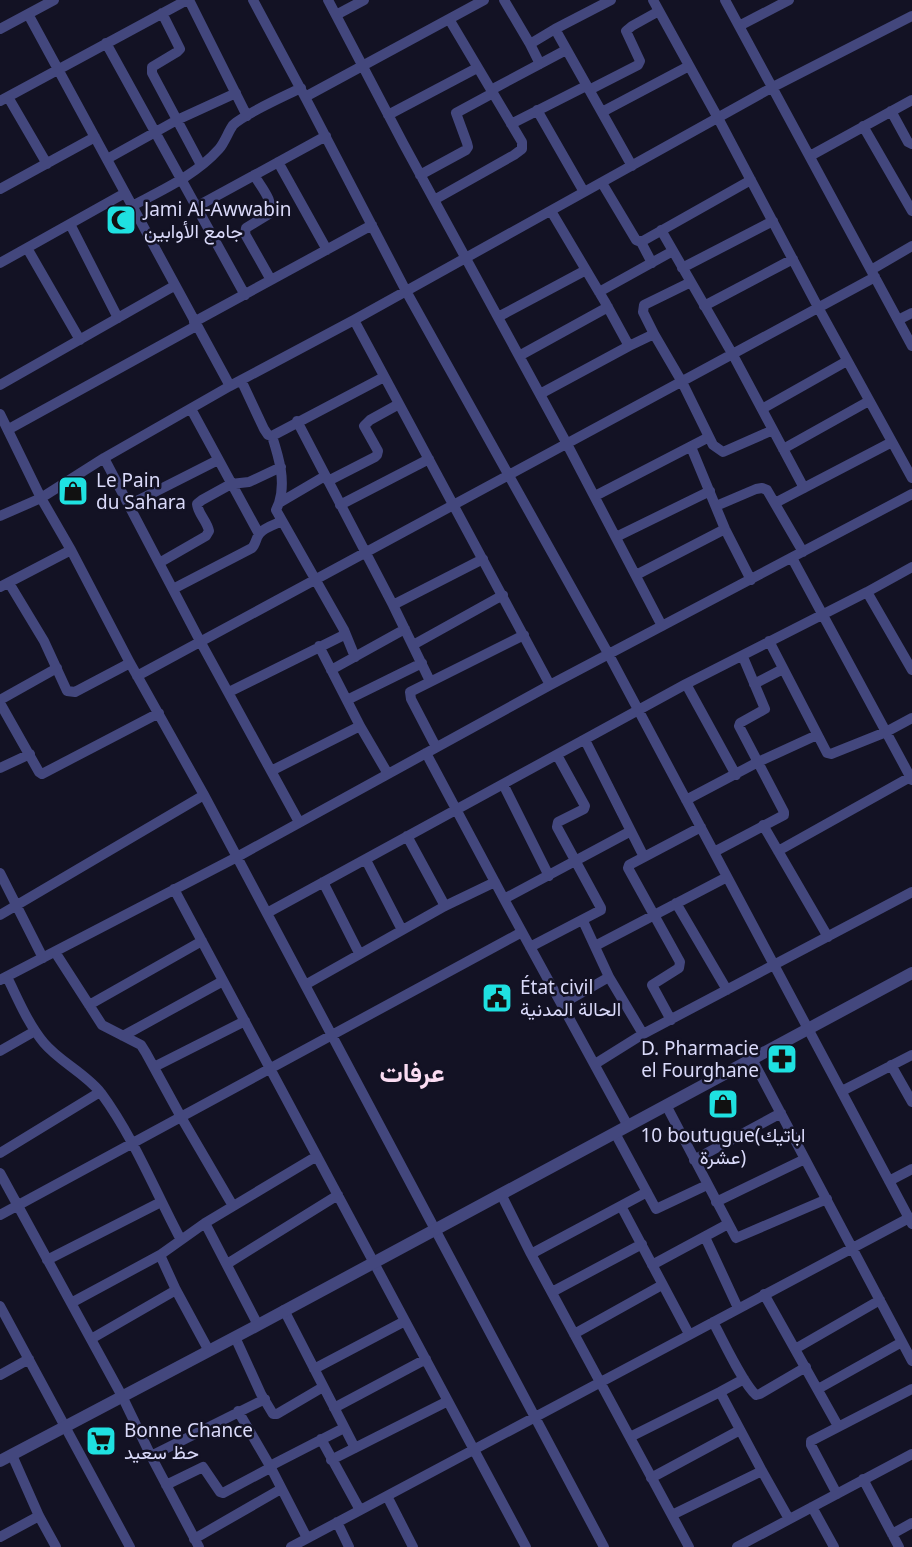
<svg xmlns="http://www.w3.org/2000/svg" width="912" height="1547" viewBox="0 0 912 1547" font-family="'Noto Sans',Vazirmatn,sans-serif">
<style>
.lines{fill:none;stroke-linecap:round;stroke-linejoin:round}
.minor{stroke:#43477d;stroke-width:10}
.tertiary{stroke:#43477d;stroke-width:12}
.labels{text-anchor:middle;stroke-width:5;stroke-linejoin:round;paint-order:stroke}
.poi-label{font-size:19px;fill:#dadafa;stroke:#131224;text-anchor:start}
.district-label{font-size:26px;font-weight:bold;fill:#fadcf2;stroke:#131224}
</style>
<rect width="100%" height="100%" fill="#131224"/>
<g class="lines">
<!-- minor -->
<path class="minor" d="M 189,0 L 247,116
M 253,0 L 305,97 L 406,291 L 609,655 L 912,1224
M 328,0 L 403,143 L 567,444 L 662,626
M 504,0 L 530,44 L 555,29 L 611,0
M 653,0 L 718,118 L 819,309 L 912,478
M 725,0 L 912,346
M 162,13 L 180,49 L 177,52 L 152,67 L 152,73 L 201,165
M 28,14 L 230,386
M 336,15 L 364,0
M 739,26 L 789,0
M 0,29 L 54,0
M 555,29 L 632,166
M 106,43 L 245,295
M 530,44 L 540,64
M 491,90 L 566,50
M 589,90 L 638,65 L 640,61 L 626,31 L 632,26 L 659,11
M 8,97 L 47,164
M 305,97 L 484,0
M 0,101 L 187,0
M 537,110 L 584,192
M 891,111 L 908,142 L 912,144
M 602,112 L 689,66
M 388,115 L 477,68
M 511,124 L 586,86
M 863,126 L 912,211
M 810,156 L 912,100
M 107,159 L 177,120 L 236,93
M 278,162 L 327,250
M 254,175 C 261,187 275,202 269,214 L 246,228 L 245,234 L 271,280
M 420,175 L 466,150 L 468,147 L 467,143 L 456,113 L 493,93
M 602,183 L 636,240 L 641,242 L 751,180
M 0,189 L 95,137
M 434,200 L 514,155 L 522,149 L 522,142 L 449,19
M 132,206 C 162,190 196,175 219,149 C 225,142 228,132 233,125 C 244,114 285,96 301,88
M 196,207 L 326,136
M 551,211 L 605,302 L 629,346
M 70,224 L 118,318
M 661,230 L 733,355
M 641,242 L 652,263
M 27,248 L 80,340
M 0,263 L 125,193
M 682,268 L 773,221
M 871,270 L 912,246
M 599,292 L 673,251
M 704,306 L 793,259
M 498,317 L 586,270
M 354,320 L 550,685
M 898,320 L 912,313
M 194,322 L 372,225
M 654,334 L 643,312 L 644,305 L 691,282
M 733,355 L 804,488
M 519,356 L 608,307
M 241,380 L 264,429 L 268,435 L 272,436 L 384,377
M 0,385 L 174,286
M 540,394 L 629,346 L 654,334 L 682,382 L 713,445 L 723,452 L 773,430
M 191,409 L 259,534
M 762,409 L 847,361
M 0,414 L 41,498 L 71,550 L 130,663 L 204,795 L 604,1547
M 297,421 L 393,605 L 430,681
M 9,429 L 196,326
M 272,436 C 279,458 286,481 279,503
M 691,447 L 725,529 L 751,580
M 783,449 L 869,401
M 104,458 L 200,641 L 299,822
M 325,476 L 279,503 L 276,510 L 344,630 L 355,657
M 328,481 L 375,457 L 377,455 L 378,451 L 364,426 L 370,420 L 399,404
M 595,496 L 709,437
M 775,503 L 892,442
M 129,505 L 218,460
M 340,505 L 429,459
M 716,506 L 756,489 L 762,488 L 767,490 L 803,552
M 0,516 L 41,498 L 104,458 L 230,386 L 354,320 L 773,87 L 912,16
M 616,537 L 710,491
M 792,558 L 912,780
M 159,563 L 206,536 L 209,531 C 207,521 198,514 197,504 L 202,500 L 231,484 L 249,482 L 281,467
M 636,575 L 725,529
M 9,583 L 44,641 L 67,691 L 75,692 L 130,663
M 0,587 L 71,550
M 173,589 L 252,548 C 256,544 256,537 260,533 C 265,527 276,524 282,521
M 867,592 L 912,670
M 393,605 L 483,559
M 769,641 L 827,753 L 831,754 L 886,732 L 912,718
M 413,645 L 503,595
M 319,646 L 360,726 L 388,774
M 331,670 L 405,629
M 137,676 L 875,277
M 686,684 L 736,775
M 754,684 L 783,669
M 229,692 L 342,636 L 344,633
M 0,700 L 57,668
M 347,700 L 422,663
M 0,703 L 39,772 L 42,774 L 159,713
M 585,740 L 644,857
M 436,747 L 411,699 L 410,692 L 524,635
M 426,753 L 504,899 L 628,1126
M 0,768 L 30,754
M 271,771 L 360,726
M 503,784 L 549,876
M 686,800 L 758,762 L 817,735
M 763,825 L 828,937
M 407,836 L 445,906
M 778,851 L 912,776
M 714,852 L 784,815 L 784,812 L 739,726 L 740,723 L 765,709 L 743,657
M 366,860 L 402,930
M 0,873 L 43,958
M 323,882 L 359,953
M 174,889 L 526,1547
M 504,899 L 631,831
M 676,903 L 727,990
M 267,913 L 686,684 L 867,592 L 912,567
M 0,915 L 204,795
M 583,921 L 609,977 L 643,1034
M 595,946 L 727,877
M 530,947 L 601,910 L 601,908 L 557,827 L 558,822 L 584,809 L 585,806 L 557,755
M 55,952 L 102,1025 L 141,1045 L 146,1053 L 181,1117 L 233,1206
M 7,977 C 18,999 28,1024 44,1043 C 60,1062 85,1073 101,1093 C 134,1138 155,1191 181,1240
M 0,980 L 237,857 L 550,685 L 912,494
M 305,985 L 445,906 L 495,882
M 562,1004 L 609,977
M 89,1005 L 202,941
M 671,1020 L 652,985 L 679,968 L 680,962 L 628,868 L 629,865 L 701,827
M 123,1036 L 223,981
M 0,1051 L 35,1031
M 752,1059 L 912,1361
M 595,1064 L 643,1034 L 912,892
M 891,1065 L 912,1102
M 154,1067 L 245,1021
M 842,1091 L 912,1055
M 666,1105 L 736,1238 L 827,1199
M 615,1133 L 656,1209 L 707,1185
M 0,1153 L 100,1092
M 694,1160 L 781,1113
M 0,1173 L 122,1396 L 151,1456 L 199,1547
M 889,1181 L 912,1169
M 501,1194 L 531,1254 L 689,1547
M 716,1202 L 805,1159
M 621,1206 L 689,1334
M 0,1215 L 522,932
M 205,1223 L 258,1325
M 705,1237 L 738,1308
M 531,1254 L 647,1192
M 160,1255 L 176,1290 L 209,1351
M 47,1260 L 161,1202
M 227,1264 L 338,1195
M 652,1265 L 728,1224
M 552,1292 L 642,1244
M 764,1294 L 838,1426
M 71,1303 L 160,1255 L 205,1223 L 317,1156
M 0,1306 L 130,1547
M 284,1310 L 355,1448
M 713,1322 C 722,1338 743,1384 756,1395 L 760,1394 L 806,1367
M 574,1334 L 662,1285
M 235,1337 L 261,1394 L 273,1414 L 277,1414 L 323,1387
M 91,1339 L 176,1290
M 795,1349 L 880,1300
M 314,1369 L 405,1321
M 0,1375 L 29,1359
M 818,1389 L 902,1342
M 720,1392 L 762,1471 L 789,1519
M 334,1408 L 426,1359
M 238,1411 L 270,1466 L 307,1538
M 630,1437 L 720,1392 L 744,1379
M 321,1439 L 360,1510
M 12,1455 L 39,1516 L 56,1547
M 151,1456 L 265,1399
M 331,1460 L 448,1401
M 270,1466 L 344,1428
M 651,1478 L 740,1430
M 863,1479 L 899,1547
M 166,1485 L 203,1467 L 220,1492 L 223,1493 L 270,1468
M 837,1494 L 811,1445 L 811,1441 L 912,1389
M 387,1496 L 413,1547
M 812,1507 L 834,1547
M 672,1515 L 762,1471
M 337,1522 L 349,1547
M 892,1534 L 912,1523
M 0,1537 L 39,1516
M 194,1539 L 281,1489
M 291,1547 L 909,1218
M 737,1547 L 912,1454"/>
<!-- tertiary -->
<path class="tertiary" d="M 0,1461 L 258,1325 L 912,973"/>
</g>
<!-- icons -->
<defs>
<g id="mosque-square" transform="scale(1.575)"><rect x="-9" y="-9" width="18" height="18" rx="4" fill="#1fe1e1" stroke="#131224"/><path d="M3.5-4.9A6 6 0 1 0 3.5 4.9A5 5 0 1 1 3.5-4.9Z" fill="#111"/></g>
<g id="shop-square" transform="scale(1.575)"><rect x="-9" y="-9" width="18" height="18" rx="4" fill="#1fe1e1" stroke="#131224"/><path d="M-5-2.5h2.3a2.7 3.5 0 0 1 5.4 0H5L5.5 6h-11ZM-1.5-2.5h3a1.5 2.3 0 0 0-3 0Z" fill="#111"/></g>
<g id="civic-square" transform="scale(1.575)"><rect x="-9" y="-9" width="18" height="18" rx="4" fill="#1fe1e1" stroke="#131224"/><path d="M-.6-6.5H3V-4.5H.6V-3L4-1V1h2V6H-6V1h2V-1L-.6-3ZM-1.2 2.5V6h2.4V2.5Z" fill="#111"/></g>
<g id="pharmacy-square" transform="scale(1.575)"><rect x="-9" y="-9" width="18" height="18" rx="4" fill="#1fe1e1" stroke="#131224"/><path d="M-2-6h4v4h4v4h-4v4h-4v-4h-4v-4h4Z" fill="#111"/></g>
<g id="supermarket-square" transform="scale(1.575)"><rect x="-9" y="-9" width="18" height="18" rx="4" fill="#1fe1e1" stroke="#131224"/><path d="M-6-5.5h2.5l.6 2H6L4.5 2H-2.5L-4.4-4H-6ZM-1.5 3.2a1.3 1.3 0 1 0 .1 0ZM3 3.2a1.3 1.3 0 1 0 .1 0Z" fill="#111"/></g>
</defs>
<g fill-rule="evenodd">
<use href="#mosque-square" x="121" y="220"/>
<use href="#shop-square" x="73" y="491"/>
<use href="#civic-square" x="497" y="998"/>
<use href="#pharmacy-square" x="782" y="1059"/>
<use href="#shop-square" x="723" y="1104"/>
<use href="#supermarket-square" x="101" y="1441"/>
</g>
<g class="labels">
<!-- poi labels -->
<g class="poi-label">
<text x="144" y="216">Jami Al-Awwabin<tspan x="144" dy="22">جامع الأوابين</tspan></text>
<text x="96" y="487">Le Pain<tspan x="96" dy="22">du Sahara</tspan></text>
<text x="520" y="994">État civil<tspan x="520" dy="22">الحالة المدنية</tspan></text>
<text x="759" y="1055" text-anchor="end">D. Pharmacie<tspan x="759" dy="22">el Fourghane</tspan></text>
<text x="723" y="1142" text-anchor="middle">10 boutugue(اباتيك<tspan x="723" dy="22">عشرة)</tspan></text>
<text x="124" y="1437">Bonne Chance<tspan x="124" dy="22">حظ سعيد</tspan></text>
</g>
<!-- district labels -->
<g class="district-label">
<text x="412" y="1082">عرفات</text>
</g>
</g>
</svg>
